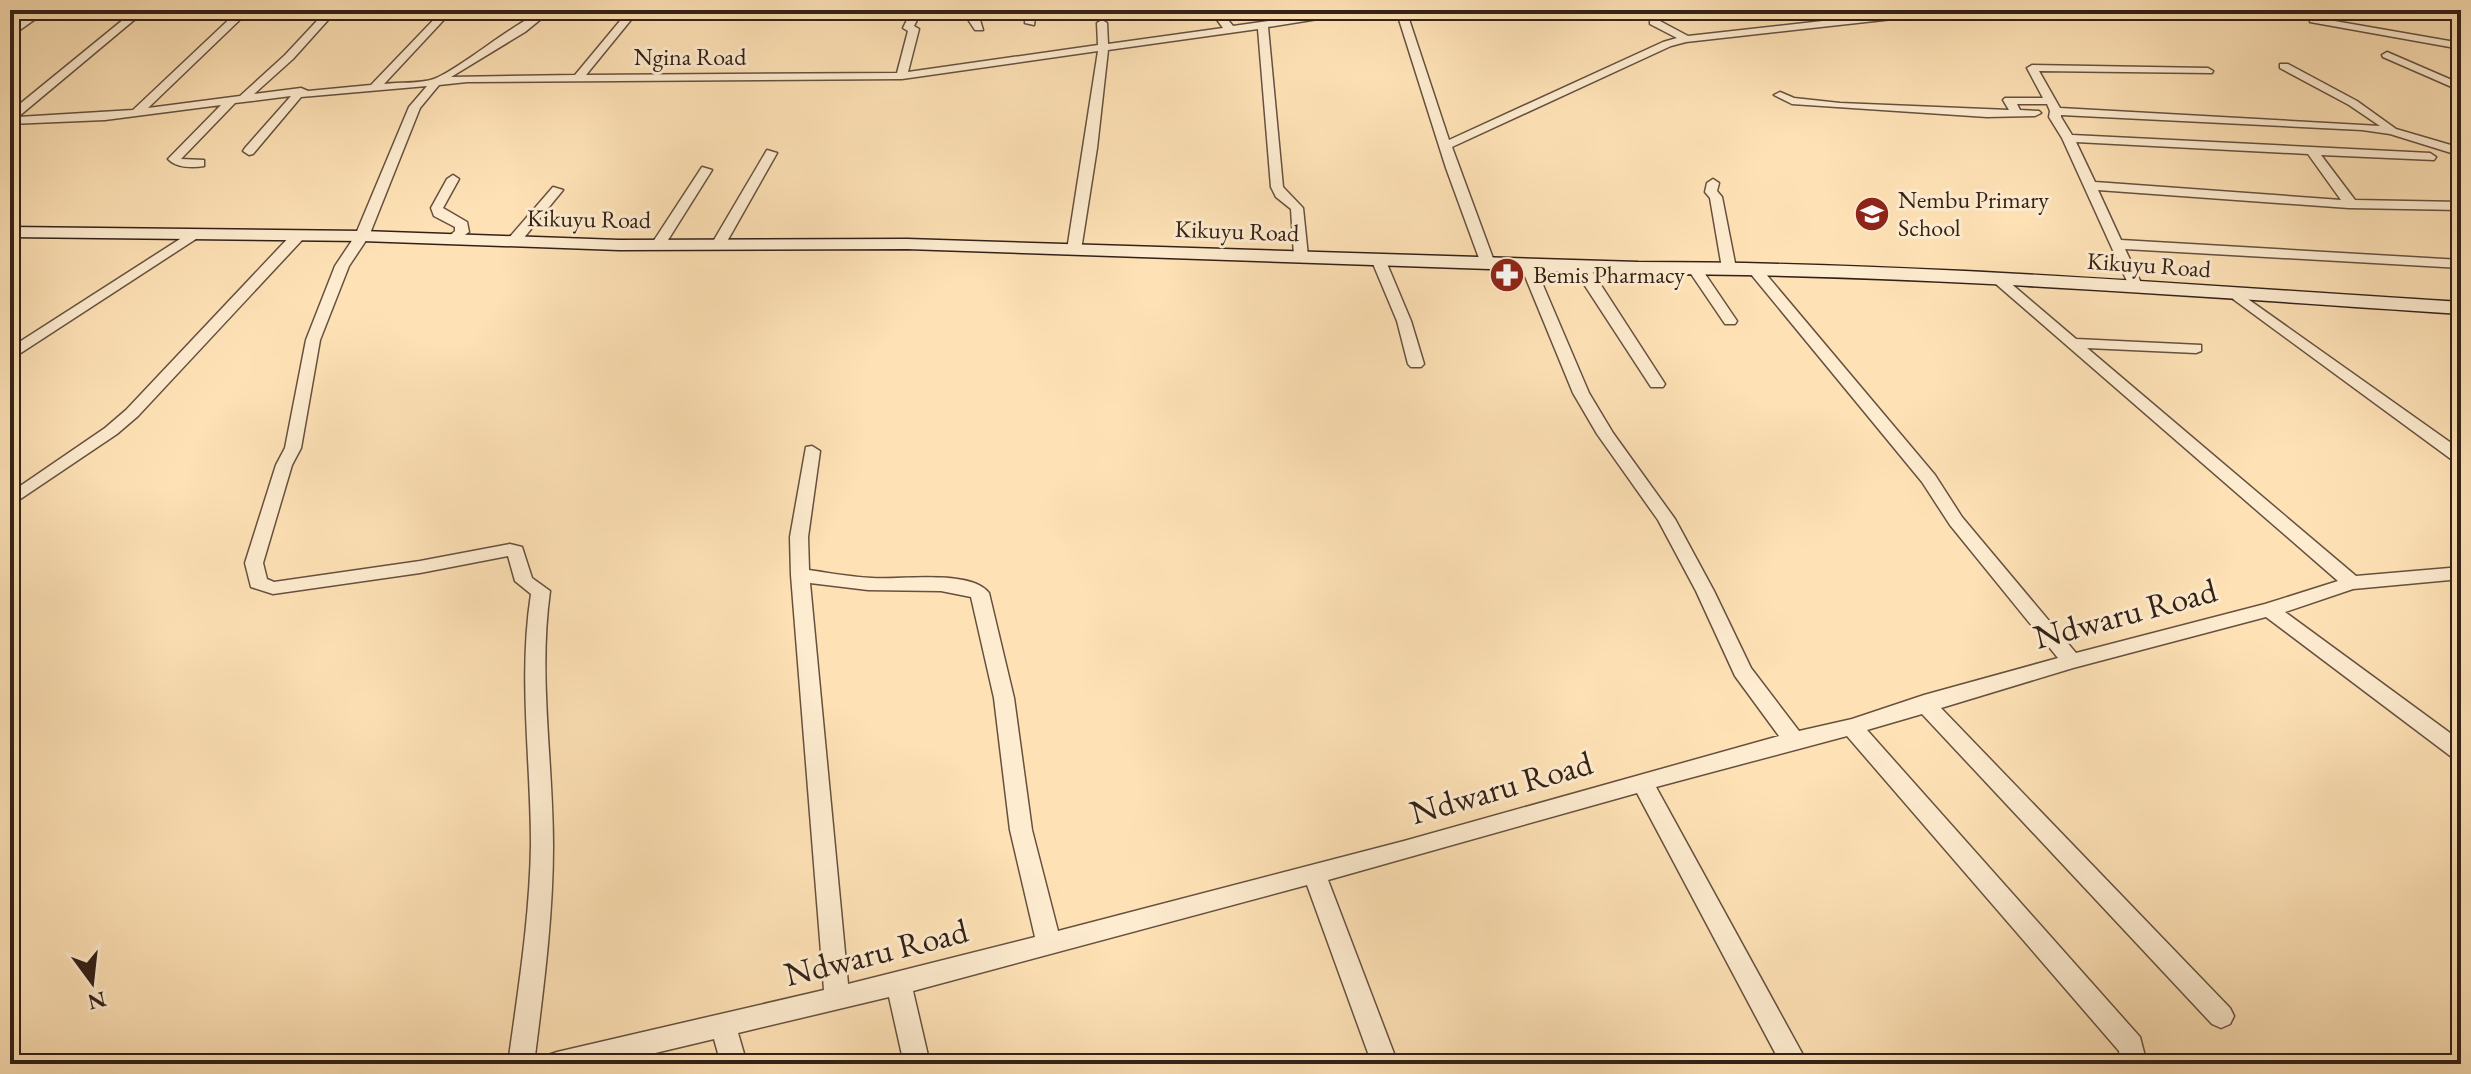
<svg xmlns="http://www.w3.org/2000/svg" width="2471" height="1074" font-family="'EB Garamond',serif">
  <rect width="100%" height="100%" fill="#fee2b6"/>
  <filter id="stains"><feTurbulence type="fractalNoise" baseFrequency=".0025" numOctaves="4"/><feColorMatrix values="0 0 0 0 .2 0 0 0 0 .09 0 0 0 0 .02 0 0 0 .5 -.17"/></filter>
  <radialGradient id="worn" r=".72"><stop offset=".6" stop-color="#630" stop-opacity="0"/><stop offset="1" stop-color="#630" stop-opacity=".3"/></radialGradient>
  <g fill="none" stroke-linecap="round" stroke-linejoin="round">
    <g stroke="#66513f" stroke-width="3">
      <g id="minor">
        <polygon points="37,10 48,10 10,37 10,29"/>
        <path d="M135,10H146L18,117L133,110L239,10H250L148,108L240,96L285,55L327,10H337L293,59L254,94L301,88L308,91L371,85L443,10H453L384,84C399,82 420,84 434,79C463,68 528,10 552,10L525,32L451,77L575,75L629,10H639L586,75L897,73L908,31L903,28L912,10H922L914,26L919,29L908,72L1098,45L1097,23L1102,20L1107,23L1108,44L1223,28L1210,10H1220L1233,26L1348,10H1374L1268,27L1283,187L1303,208L1308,256L1301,260L1294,256L1291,209L1276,197L1271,187L1258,29L1108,50L1097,148L1081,250L1074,254L1067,250L1098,51L902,79L467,82L439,85L420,108L369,236L349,266L320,340L301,448L292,465L263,563L267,579L274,582L420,561L510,544L522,547L532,578L550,591C538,677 553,760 553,846C553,919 543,992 534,1064H508C518,991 530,918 531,844C531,760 518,677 531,594L515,581L508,556L420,573L273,594L251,587L245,563L276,465L285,448L306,340L335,266L355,236L409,107L427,86L301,97L253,154L249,155L243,151L245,148L291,96L235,103L181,159L204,160V166C193,168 176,168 168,159L221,105L105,120L10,124V112Z"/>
        <polygon points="967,10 977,10 983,30 975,30 967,18"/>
        <polygon points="1026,10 1036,10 1034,25 1025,23"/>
        <polygon points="1396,10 1406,10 1449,140 1663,42 1677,38 1650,24 1650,20 1658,20 1688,36 1921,10 1952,10 1947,13 1686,42 1671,46 1452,147 1494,261 1487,265 1480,261 1446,168"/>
        <polygon points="2323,10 2335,10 2323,19 2461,43 2461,49 2310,22 2310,18"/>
        <polygon points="2387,52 2461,84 2461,91 2383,57 2382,55"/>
        <path d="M2280,64H2288L2357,101L2396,129L2461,148V156L2390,134L2362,130L2061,115V117L2072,135L2430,153L2436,157L2434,160L2321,155L2355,200L2461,202V210L2349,208L2098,190L2121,240L2461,260V268L2125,249L2143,287L2141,290H2131L2062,138L2049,117L2050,111L2047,104H2017L2020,110L2039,111L2041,113L2035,116L1987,117L1792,104L1774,95L1780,92L1794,98L1840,103L2009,110L2003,100L2005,98H2043L2027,68L2032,65L2208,68L2213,71L2212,73L2039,71L2060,108L2380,126L2349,105L2280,68ZM2076,142L2308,154L2341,200L2095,182Z"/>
        <polygon points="767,150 777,153 725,245 723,248 713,248 711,245"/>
        <polygon points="702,167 712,170 663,248 653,248 651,245"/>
        <polygon points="453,175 459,179 443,208 467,222 469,232 453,243 446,239 455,231 455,227 434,216 431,208 447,179"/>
        <polygon points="1713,179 1719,183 1717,191 1722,197 1736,268 1729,272 1722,268 1710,198 1705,192 1707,183"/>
        <polygon points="553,187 563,190 518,245 508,245 508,239"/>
        <polygon points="194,230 199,231 199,237 10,360 10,348"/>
        <polygon points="298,232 305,236 303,239 138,416 117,434 10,506 10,493 105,428 126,410 293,233"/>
        <polygon points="1378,255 1385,259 1411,321 1424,364 1421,367 1411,367 1408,364 1397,321 1371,259"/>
        <path d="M1527,260L1534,264L1589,393L1613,433L1675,519L1714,591L1751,668L1799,731L1852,719L1924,695L2058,658L1950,525L1922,482L1750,273L1748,270L1755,266L1760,267L1935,475L1962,517L2076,653L2265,604L2338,581L1989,278L1991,275H2001L2076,339L2201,345V351L2196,353L2087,348L2356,576L2461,567V579L2353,589L2285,612L2461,741V760L2453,758L2266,617L2073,668L1941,708L2230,1008L2234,1016L2230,1024L2221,1028L2212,1024L1922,714L1867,730L2140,1037L2147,1064H2121L2119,1051L1847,736L1656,787L1808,1064H1781L1637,793L1328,880L1398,1064H1372L1307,885L913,991L930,1064H904L889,997L738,1033L747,1064H721L714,1039L609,1064H544L548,1055L557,1052L824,990L791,575L790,537L806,447L812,446L820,451L808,537L809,570C830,573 851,577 872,578C900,580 971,569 989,593L1014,698L1032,830L1058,931L1404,841L1779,736L1735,676L1696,591L1658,520L1597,434L1573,393L1520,264ZM810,583L868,590L941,591L971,597L994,698L1010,830L1035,937L848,984Z"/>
        <polygon points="1581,261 1588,265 1665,384 1663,387 1651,387 1574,269 1576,262"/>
        <polygon points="1694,264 1699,265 1737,321 1735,324 1725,324 1723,321 1687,268"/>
        <polygon points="2238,292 2461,450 2461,463 2455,462 2233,299 2233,293"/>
      </g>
    </g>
    <g stroke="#332117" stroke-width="3">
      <path id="secondary" d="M10,227L362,231L619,240L907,239L1638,262C1913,262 2187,285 2461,302V314C2187,296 1913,274 1638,274L907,249L619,250L362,241L10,237Z"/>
    </g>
    <use href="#minor" fill="#feecd0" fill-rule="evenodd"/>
    <use href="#secondary" fill="#feecd0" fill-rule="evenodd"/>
  </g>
  <defs>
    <g id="school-disc" transform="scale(1.8)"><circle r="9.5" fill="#8f2418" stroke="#feecd0"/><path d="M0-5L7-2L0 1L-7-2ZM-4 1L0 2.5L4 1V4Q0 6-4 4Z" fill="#fff"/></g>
    <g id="pharmacy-disc" transform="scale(1.8)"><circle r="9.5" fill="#8f2418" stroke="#feecd0"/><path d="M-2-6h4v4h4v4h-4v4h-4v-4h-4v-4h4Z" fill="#fff"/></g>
  </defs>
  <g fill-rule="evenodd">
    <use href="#school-disc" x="1872" y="214"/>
    <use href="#pharmacy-disc" x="1507" y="275"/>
  </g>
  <g text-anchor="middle" stroke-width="6" stroke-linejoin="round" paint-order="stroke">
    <g font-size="24" fill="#332117" stroke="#feecd0">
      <text x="690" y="65">Ngina Road</text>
      <text transform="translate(589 219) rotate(1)" y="8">Kikuyu Road</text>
      <text transform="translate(1237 231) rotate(2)" y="8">Kikuyu Road</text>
      <text transform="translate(2149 265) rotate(4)" y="8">Kikuyu Road</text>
    </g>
    <g font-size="24" fill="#332117" stroke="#feecd0" text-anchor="start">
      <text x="1898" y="208">Nembu Primary<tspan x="1898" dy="28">School</tspan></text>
      <text x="1533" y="283">Bemis Pharmacy</text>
    </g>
    <g font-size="34" fill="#332117" stroke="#feecd0">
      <text transform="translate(2125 613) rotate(-15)" y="12">Ndwaru Road</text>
      <text transform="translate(1501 787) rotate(-16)" y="12">Ndwaru Road</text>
      <text transform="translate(876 952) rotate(-14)" y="12">Ndwaru Road</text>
    </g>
  </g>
  <rect width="2471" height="1074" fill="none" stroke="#fee2b6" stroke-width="40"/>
  <rect x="12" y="12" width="2447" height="1050" fill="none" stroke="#332117" stroke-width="4"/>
  <rect x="20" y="20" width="2431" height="1034" fill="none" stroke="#332117" stroke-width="2"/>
  <g transform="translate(92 982) rotate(165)" stroke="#feecd0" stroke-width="6" paint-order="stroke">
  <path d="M0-6L14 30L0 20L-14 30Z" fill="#332117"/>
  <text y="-12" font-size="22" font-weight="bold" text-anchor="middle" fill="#332117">N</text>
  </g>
  <rect width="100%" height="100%" filter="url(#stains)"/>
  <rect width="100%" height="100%" fill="url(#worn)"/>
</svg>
